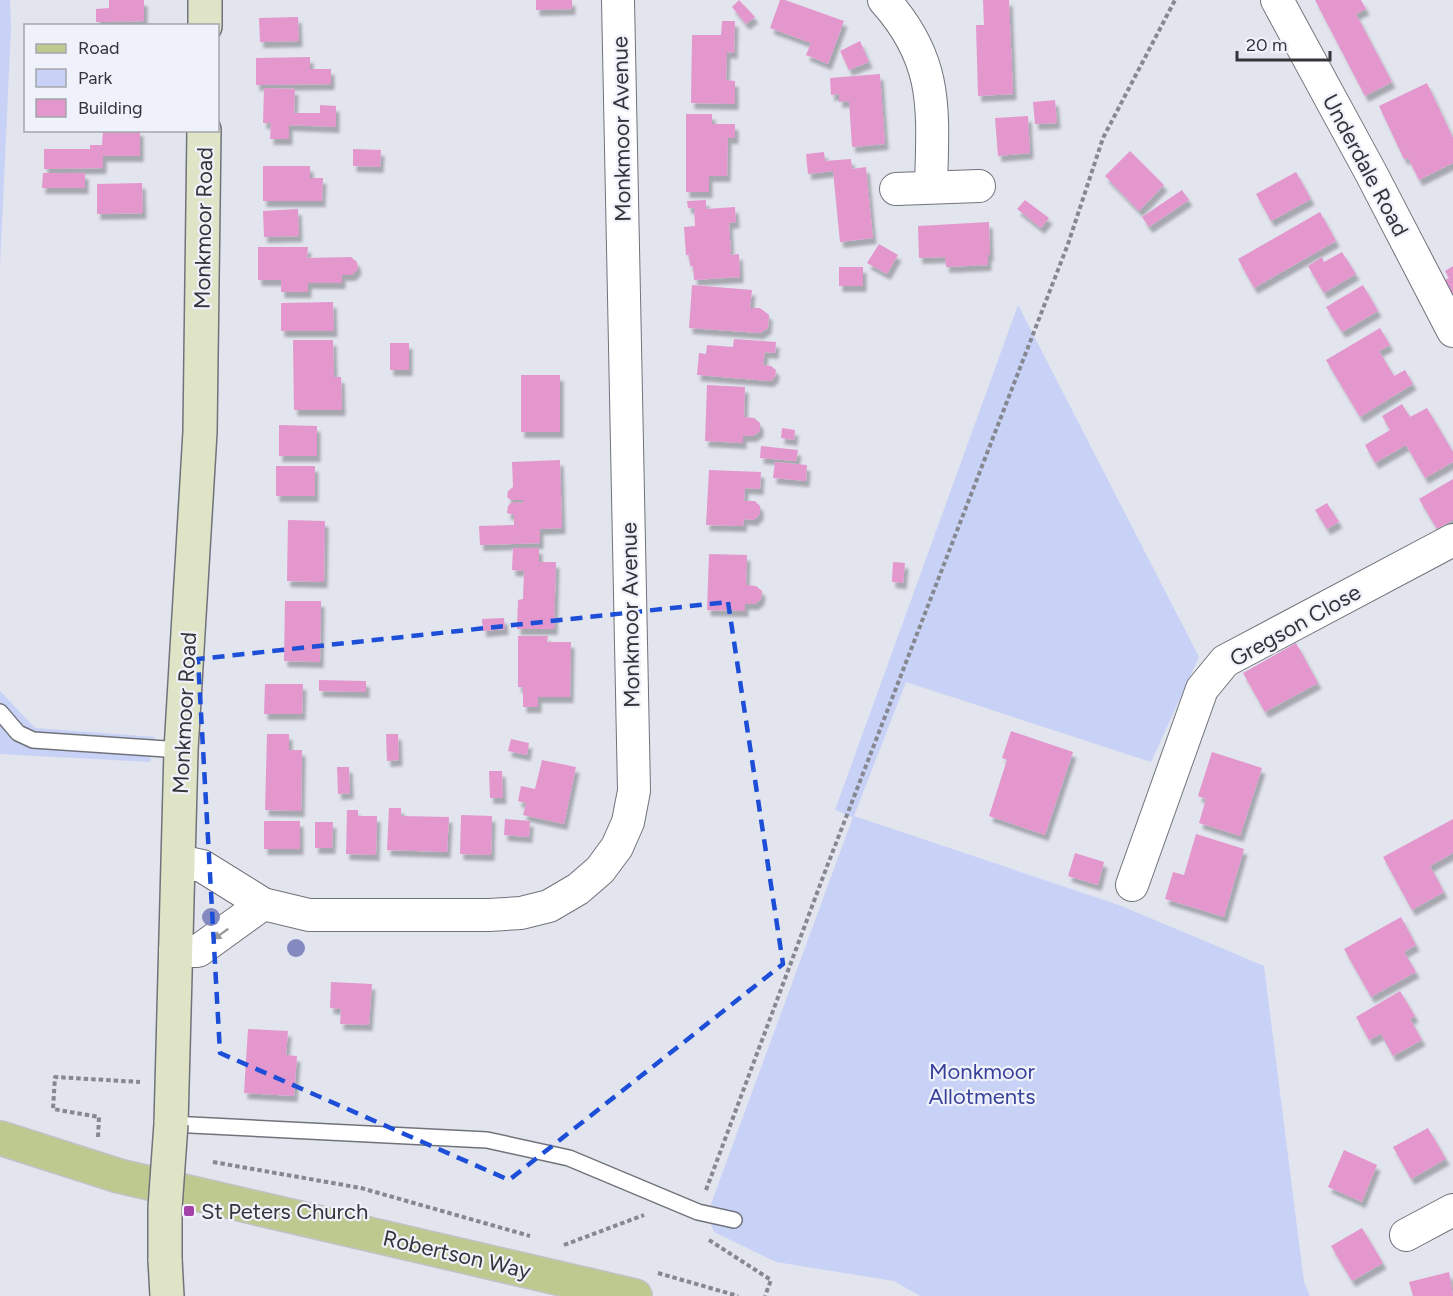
<svg xmlns="http://www.w3.org/2000/svg" width="1453" height="1296" font-family="Figtree,sans-serif">
  <defs>
    <filter id="shadow"><feDropShadow dx="3.5" dy="6" stdDeviation="1.5" flood-color="#0004"/></filter>
  </defs>
  <rect width="100%" height="100%" fill="#e2e4ee"/>
  <g fill="#c8d2f6">
    <polygon points="0,0 10,0 11,28 0,267"/>
    <polygon points="1018,305 1199,657 1151,762 906,682 854,816 1119,905 1264,966 1304,1282 1310,1296 920,1296 894,1281 776,1262 714,1232 707,1215 853,817 835,810"/>
    <polygon points="0,691 35,728 155,737 150,762 0,754"/>
  </g>
  <g fill="#e397cd" filter="url(#shadow)">
    <polygon points="109,0 144,0 144,21 96,22 96,9 109,8"/>
    <polygon points="536,0 572,0 572,9 536,10"/>
    <polygon points="739,0 755,17 746,24 732,7"/>
    <polygon points="780,0 785,0 844,21 828,64 806,55 811,43 770,28"/>
    <polygon points="983,0 1009,0 1013,94 978,96 976,25 984,25"/>
    <polygon points="1315,0 1361,0 1366,9 1356,14 1392,82 1365,96"/>
    <polygon points="298,17 299,41 260,42 259,18"/>
    <polygon points="722,21 735,21 734,53 727,52 726,80 735,81 735,104 691,103 692,35 721,35"/>
    <polygon points="860,41 869,62 849,70 840,51"/>
    <polygon points="310,57 310,69 331,69 331,84 256,85 256,58"/>
    <polygon points="880,74 885,144 852,147 849,101 839,102 839,94 831,95 830,78"/>
    <polygon points="1427,83 1453,138 1453,163 1419,180 1408,158 1404,159 1379,106"/>
    <polygon points="264,88 295,89 294,113 320,113 320,105 336,106 336,127 289,125 289,139 270,139 271,123 263,123"/>
    <polygon points="1055,100 1057,123 1035,124 1033,102"/>
    <polygon points="686,114 712,114 712,124 735,124 735,138 728,138 727,176 709,176 709,192 686,192"/>
    <polygon points="1028,116 1030,153 998,156 995,118"/>
    <polygon points="103,130 140,130 140,156 103,156 103,168 44,169 44,149 90,149 90,145 102,145"/>
    <polygon points="353,149 381,150 380,167 353,166"/>
    <polygon points="1130,151 1164,185 1139,211 1105,176"/>
    <polygon points="824,152 825,161 851,159 852,169 866,167 873,238 840,242 833,171 808,174 806,154"/>
    <polygon points="263,166 310,166 310,178 323,178 322,201 263,201"/>
    <polygon points="1296,172 1311,199 1271,221 1256,194"/>
    <polygon points="43,173 85,173 85,188 42,188"/>
    <polygon points="142,183 143,213 97,214 97,184"/>
    <polygon points="1182,190 1189,200 1149,227 1142,217"/>
    <polygon points="706,200 706,209 735,207 736,222 729,223 731,255 739,254 740,277 694,280 693,266 690,266 689,255 686,255 684,227 695,226 694,208 688,208 687,201"/>
    <polygon points="1025,200 1049,218 1041,228 1017,209"/>
    <polygon points="298,209 299,236 264,237 263,211"/>
    <polygon points="1320,212 1336,241 1254,288 1238,259"/>
    <polygon points="989,222 990,255 988,255 988,265 946,267 945,257 919,258 918,226"/>
    <polygon points="879,244 898,255 887,274 867,263"/>
    <polygon points="258,247 308,247 307,258 351,257 357,262 358,269 352,275 342,275 342,283 308,283 308,292 281,292 281,280 258,280"/>
    <polygon points="1342,252 1356,274 1324,293 1308,266 1322,257 1324,262"/>
    <polygon points="1453,266 1453,314 1436,285 1449,278 1445,271"/>
    <rect x="839" y="267" width="24" height="19"/>
    <polygon points="692,285 752,290 750,308 760,308 769,315 768,328 760,333 689,328"/>
    <polygon points="1363,285 1378,311 1342,332 1326,307"/>
    <polygon points="333,302 334,331 281,331 281,303"/>
    <polygon points="1380,328 1390,345 1379,351 1394,376 1405,370 1413,384 1360,417 1326,360"/>
    <polygon points="734,339 776,342 775,353 765,352 763,365 771,366 776,370 775,377 770,381 697,375 699,353 706,354 707,345 733,347"/>
    <polygon points="293,340 333,340 334,377 341,377 342,410 294,410"/>
    <rect x="390" y="343" width="19" height="27"/>
    <rect x="521" y="375" width="39" height="57"/>
    <polygon points="707,385 745,387 744,417 754,418 760,423 760,431 753,436 743,436 743,443 705,441"/>
    <polygon points="1402,404 1410,417 1427,408 1453,452 1453,462 1425,478 1406,445 1375,463 1365,445 1390,430 1382,416"/>
    <polygon points="279,425 317,426 317,456 279,456"/>
    <polygon points="782,428 795,430 794,440 781,438"/>
    <polygon points="761,446 798,450 796,461 760,458"/>
    <polygon points="560,460 562,528 540,529 540,543 480,545 479,526 514,525 514,515 507,513 508,506 512,502 523,503 523,500 511,500 507,497 508,491 513,487 512,462"/>
    <polygon points="775,462 807,465 806,481 773,478"/>
    <rect x="276" y="466" width="39" height="30"/>
    <polygon points="709,470 761,472 760,489 745,488 744,501 755,501 760,506 760,514 754,520 744,519 743,526 706,525"/>
    <polygon points="1453,479 1453,520 1437,529 1419,499"/>
    <polygon points="1327,503 1339,522 1327,529 1315,510"/>
    <polygon points="288,520 325,521 324,582 287,581"/>
    <polygon points="513,548 539,548 539,562 556,562 554,629 517,629 518,600 523,599 524,571 512,570"/>
    <polygon points="709,554 747,555 746,585 756,586 762,591 761,599 755,604 745,604 745,611 707,610"/>
    <polygon points="893,562 905,563 903,583 892,582"/>
    <polygon points="285,601 321,601 320,662 284,661"/>
    <polygon points="504,618 505,629 483,631 482,619"/>
    <polygon points="518,636 548,636 547,642 571,642 570,697 538,697 538,707 523,707 523,687 518,687"/>
    <polygon points="1296,643 1318,683 1265,712 1243,673"/>
    <polygon points="319,680 366,681 366,692 319,691"/>
    <polygon points="265,684 303,684 302,714 264,714"/>
    <polygon points="1011,731 1073,752 1045,835 989,816 1007,760 1002,758"/>
    <polygon points="267,734 289,734 289,750 302,750 301,811 265,810"/>
    <polygon points="386,734 398,734 399,760 387,761"/>
    <polygon points="511,739 529,743 527,755 508,751"/>
    <polygon points="1212,752 1262,768 1240,836 1199,823 1206,799 1198,796"/>
    <polygon points="542,760 576,767 564,824 523,815 526,803 518,801 521,786 535,789"/>
    <polygon points="337,767 349,767 350,793 338,794"/>
    <polygon points="489,771 502,771 503,798 490,798"/>
    <polygon points="389,808 401,808 401,816 449,817 447,852 387,850"/>
    <polygon points="347,810 358,810 358,816 377,816 376,855 346,854"/>
    <polygon points="461,815 492,816 491,855 460,854"/>
    <polygon points="505,819 530,821 529,837 504,835"/>
    <polygon points="1453,819 1453,853 1430,866 1444,892 1412,910 1383,857"/>
    <rect x="264" y="821" width="36" height="28"/>
    <polygon points="315,822 333,822 332,848 315,848"/>
    <polygon points="1196,834 1244,849 1224,917 1165,899 1173,872 1184,875"/>
    <polygon points="1075,853 1104,862 1098,885 1068,876"/>
    <polygon points="1401,917 1416,945 1404,952 1416,972 1371,997 1344,949"/>
    <polygon points="331,982 372,984 369,1025 340,1024 341,1009 330,1008"/>
    <polygon points="1400,991 1415,1016 1410,1019 1422,1040 1393,1056 1381,1034 1369,1040 1356,1017"/>
    <polygon points="248,1029 288,1031 286,1055 297,1056 294,1096 244,1093"/>
    <polygon points="1428,1128 1446,1159 1411,1179 1393,1147"/>
    <polygon points="1344,1150 1377,1165 1362,1202 1328,1187"/>
    <polygon points="1362,1228 1383,1263 1352,1281 1331,1246"/>
    <polygon points="1449,1272 1453,1296 1413,1296 1409,1282"/>
  </g>
  <g fill="none" stroke-linecap="round" stroke-linejoin="round">
    <g stroke="#71737b" stroke-width="18">
      <g id="lane">
        <polyline points="0,712 18,733 33,740 181,750"/>
        <polyline points="171,1124 487,1140 569,1158 698,1212 734,1220"/>
      </g>
    </g>
    <g stroke="#71737b" stroke-width="34">
      <g id="street">
        <path d="M884,0C939,61 933,110 931,187"/>
        <polyline points="1277,0 1371,173 1453,331"/>
        <polyline points="896,189 979,186"/>
        <polyline points="178,861 202,866 263,904 309,915 489,915 521,913 549,906 578,889 600,870 617,847 628,822 634,791 618,0"/>
        <polyline points="1132,885 1202,689 1225,661 1453,540"/>
        <polyline points="175,951 198,951 263,904"/>
        <polyline points="1406,1235 1453,1210"/>
      </g>
    </g>
    <g stroke="#71737b" stroke-width="36">
      <g id="secondary">
        <polyline points="205,26 205,0"/>
        <polyline points="171,1124 181,750 200,432 204,130"/>
        <polyline points="165,1259 167,1296"/>
      </g>
    </g>
    <g stroke="#c2c2c4" stroke-width="36">
      <polyline id="primary" points="0,1138 119,1176 635,1296"/>
    </g>
    <g stroke="#86888f" stroke-width="4" stroke-dasharray="4.5 3" stroke-linecap="butt">
      <polyline points="98,1137 99,1117 53,1109 55,1077 140,1082"/>
      <polyline points="213,1162 361,1188 530,1236"/>
      <polyline points="706,1190 826,869 1068,244 1103,138 1175,0"/>
      <polyline points="709,1240 771,1280 765,1296"/>
      <polyline points="564,1245 644,1215"/>
      <polyline points="658,1273 738,1296"/>
    </g>
    <use href="#lane" stroke="#fff" stroke-width="15"/>
    <use href="#street" stroke="#fff" stroke-width="32"/>
    <use href="#secondary" stroke="#dfe4c7" stroke-width="33"/>
    <use href="#primary" stroke="#bec98f" stroke-width="33"/>
    <g stroke="#71737b" stroke-width="36" stroke-linecap="butt">
      <polyline id="secondary-bridge" points="165,1259 165,1208 171,1124"/>
    </g>
    <use href="#secondary-bridge" stroke="#dfe4c7" stroke-width="33"/>
  </g>
  <g fill="#848ac0">
    <circle cx="211" cy="917" r="9"/>
    <circle cx="296" cy="948" r="9"/>
  </g>
  <defs><path id="oneway-solid" d="M-6-.8H1V-3.2L6.5 0L1 3.2V.8H-6Z" transform="scale(1.5)"/></defs>
  <use fill="#9a9a9c" href="#oneway-solid" transform="translate(221 934) rotate(144)"/>
  <path fill="none" stroke="#1d4ed8" stroke-width="4.5" stroke-dasharray="12 8" stroke-linejoin="round" d="M728,602L783,964L509,1180L220,1053L198,659Z"/>
  <rect fill="#a441a8" stroke="#eff1fb" stroke-width="2" x="183" y="1205" width="12" height="12" rx="3"/>
  <g text-anchor="middle" stroke-width="4.5" stroke-linejoin="round" paint-order="stroke">
    <g font-size="22" fill="#343539" stroke="#eff1fb">
      <text transform="translate(621 129) rotate(-91)" y="8">Monkmoor Avenue</text>
      <text transform="translate(1366 165) rotate(62)" y="8">Underdale Road</text>
      <text transform="translate(203 228) rotate(-89)" y="8">Monkmoor Road</text>
      <text transform="translate(630 615) rotate(-91)" y="8">Monkmoor Avenue</text>
      <text transform="translate(1295 625) rotate(-29)" y="8">Gregson Close</text>
      <text transform="translate(184 713) rotate(-87)" y="8">Monkmoor Road</text>
      <text transform="translate(457 1254) rotate(13)" y="8">Robertson Way</text>
    </g>
    <g font-size="22" fill="#38419a" stroke="#eff1fb">
      <text x="982" y="1079">Monkmoor<tspan x="982" dy="25">Allotments</tspan></text>
    </g>
    <g font-size="22" fill="#343539" stroke="#eff1fb" text-anchor="start">
      <text x="201" y="1219">St Peters Church</text>
    </g>
  </g>
  <rect x="24" y="24" width="195" height="108" fill="#eff1fb" stroke="#a4a6ad" stroke-width="1.5"/>
  <rect x="36" y="44" width="30" height="9" fill="#bec98f" stroke="#a4a6ad" stroke-width="1.5"/>
  <text x="78" y="54" font-size="18" fill="#343539">Road</text>
  <rect x="36" y="69" width="30" height="18" fill="#c8d2f6" stroke="#a4a6ad" stroke-width="1.5"/>
  <text x="78" y="84" font-size="18" fill="#343539">Park</text>
  <rect x="36" y="99" width="30" height="18" fill="#e397cd" stroke="#a4a6ad" stroke-width="1.5"/>
  <text x="78" y="114" font-size="18" fill="#343539">Building</text>
  <path d="M1237 51v9h93v-9" fill="none" stroke="#343539" stroke-width="3"/>
  <text x="1246" y="51" font-size="18" fill="#343539" stroke="#eff1fb" stroke-width="4.5" paint-order="stroke">20 m</text>
</svg>
